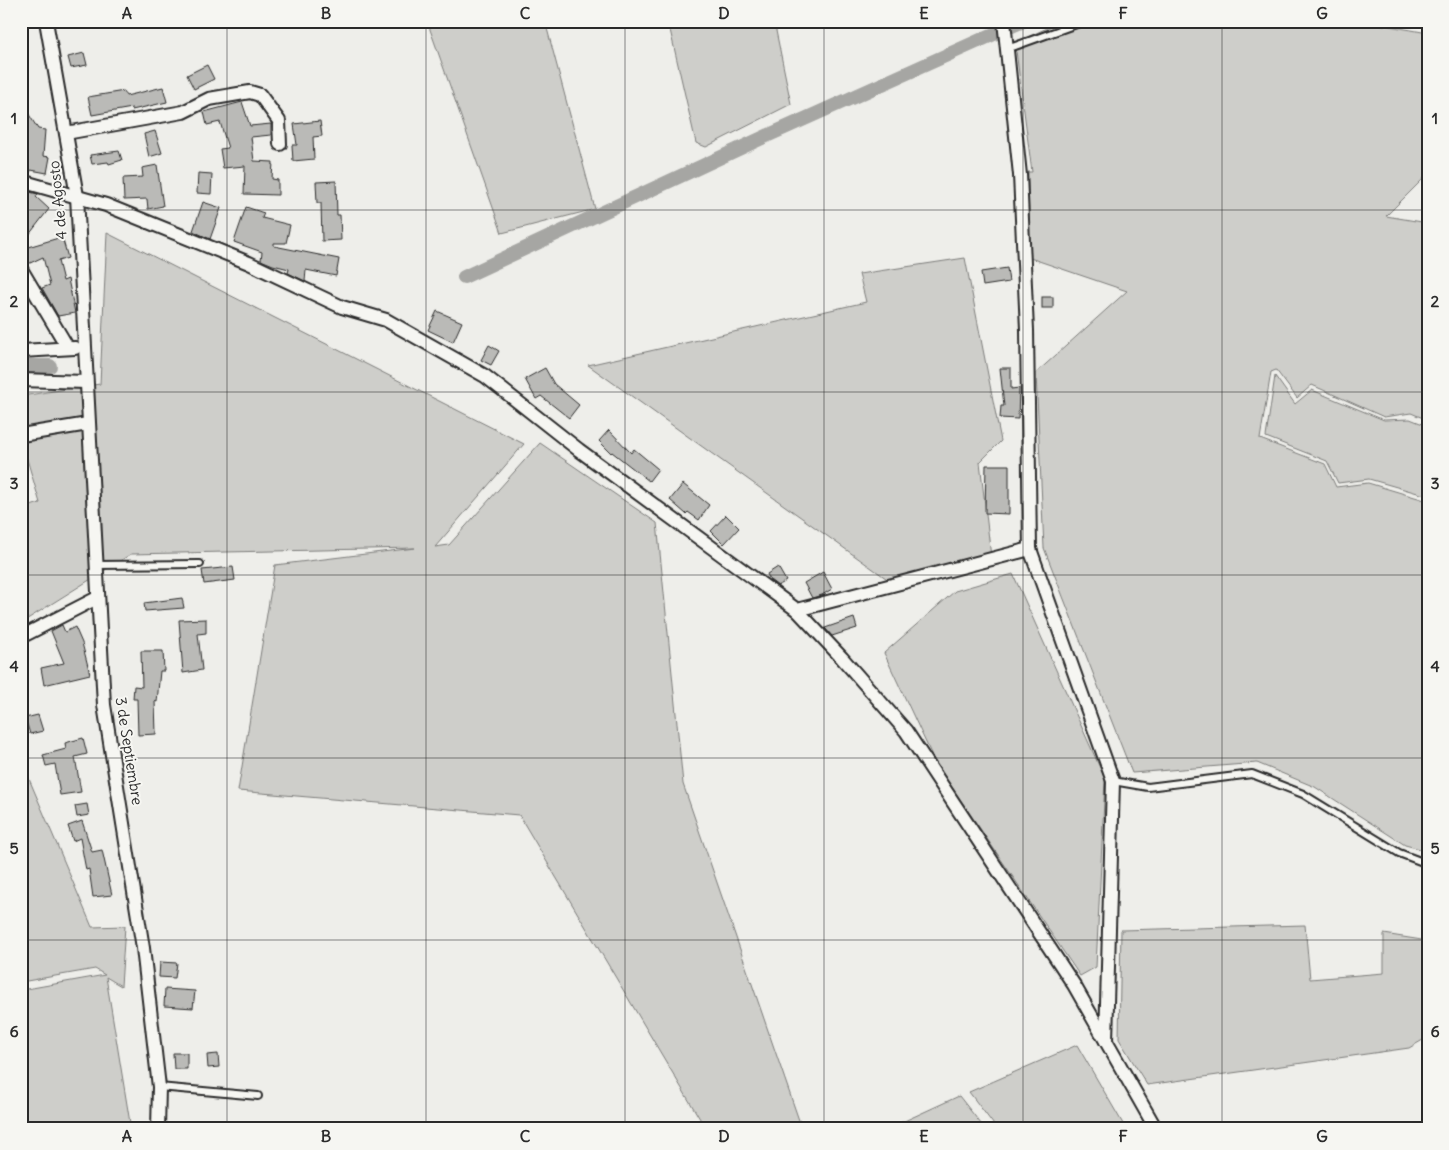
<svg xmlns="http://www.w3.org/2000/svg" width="1449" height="1150" font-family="Delius,sans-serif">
  <rect width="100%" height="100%" fill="#eeeeea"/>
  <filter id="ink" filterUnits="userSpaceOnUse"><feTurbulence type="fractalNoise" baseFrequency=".02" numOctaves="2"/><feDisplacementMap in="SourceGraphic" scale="10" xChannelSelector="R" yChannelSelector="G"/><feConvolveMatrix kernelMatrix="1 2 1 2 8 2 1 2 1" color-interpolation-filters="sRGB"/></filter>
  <g filter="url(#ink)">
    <g fill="#cececa" stroke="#7c7c7a">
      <polygon points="427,21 545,21 595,209 502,233"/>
      <polygon points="668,21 774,21 791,104 706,147 696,143"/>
      <polygon points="1062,21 1361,21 1428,33 1428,174 1386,216 1428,223 1428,420 1411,413 1384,417 1312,385 1297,398 1276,370 1271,372 1260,439 1325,464 1336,487 1368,483 1428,501 1428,851 1405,845 1315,787 1257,763 1132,773 1044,548 1036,373 1127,291 1030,258 1028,172 1032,172 1015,43"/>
      <polygon points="107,233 524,444 435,547 449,545 540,443 657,523 683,784 802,1129 706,1129 519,815 238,791 275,565 415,548 131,554 21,623 21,509 40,503 21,439 21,396 100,384"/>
      <polygon points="965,258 1001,441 980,462 991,557 890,581 588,365 866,302 859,274"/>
      <polygon points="1275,376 1295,404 1312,390 1384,420 1410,419 1428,426 1428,496 1369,479 1338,483 1327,461 1266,437"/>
      <polygon points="1013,574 1105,779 1096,967 1080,976 935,762 884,653 955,591"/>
      <polygon points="21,760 92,927 125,926 121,986 106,977 131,1129 21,1129 21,990 105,975 95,969 21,982"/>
      <polygon points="1305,925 1310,979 1384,973 1384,934 1428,941 1428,1037 1409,1048 1147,1085 1119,1039 1121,930"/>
      <polygon points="1077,1045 1126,1129 997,1129 969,1092"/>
      <polygon points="959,1096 985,1129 887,1129"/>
    </g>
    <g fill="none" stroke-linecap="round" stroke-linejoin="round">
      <g stroke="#a6a6a3" stroke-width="14">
        <polyline points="464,277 760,139 1023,21"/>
        <polyline points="21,366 50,366"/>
      </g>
    </g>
    <g fill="#babab7" stroke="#2b2b2b">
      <polygon points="84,53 87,65 71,68 68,57"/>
      <polygon points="207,65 214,79 194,89 187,75"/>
      <polygon points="163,87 167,102 132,110 132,108 92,115 88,97 124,91 126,96"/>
      <polygon points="242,102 250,126 271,124 271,135 251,137 254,161 273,162 272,179 278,180 278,195 244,194 245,166 223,168 220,149 228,148 220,122 207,125 204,112"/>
      <polygon points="28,113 38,129 45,130 43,156 50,157 47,173 31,170 29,175 21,173 21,158"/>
      <polygon points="320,121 322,136 313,137 314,159 293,161 292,145 297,145 294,124"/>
      <polygon points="155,131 162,153 149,157 144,134"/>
      <polygon points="119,151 122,160 109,164 108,162 92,164 90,155"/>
      <polygon points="157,165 163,206 148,209 147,199 124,200 123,178 143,177 142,168"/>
      <polygon points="198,173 212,174 211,194 197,193"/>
      <polygon points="336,181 337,215 340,215 341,240 322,241 321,203 317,203 316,182"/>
      <polygon points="21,190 38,194 36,197 49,209 21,245"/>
      <polygon points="203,202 221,208 210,239 193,231"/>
      <polygon points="246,207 264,213 262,218 290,225 286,243 274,243 274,246 339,259 336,276 306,270 305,281 288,273 289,269 273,265 261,260 262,252 234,242"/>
      <polygon points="62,237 68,258 58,261 63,281 68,279 75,313 58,316 42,288 50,285 43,257 28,264 21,261 21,249"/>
      <polygon points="1007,268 1009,282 983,286 981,272"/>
      <rect x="1042" y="297" width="11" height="11"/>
      <polygon points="437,311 462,322 453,342 428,330"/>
      <polygon points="489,345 499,351 491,365 481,360"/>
      <polygon points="545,368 554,384 579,405 569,418 541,396 536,399 525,379"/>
      <polygon points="1000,368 1011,368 1011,389 1019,388 1018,419 1000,418 1001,406 1004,406"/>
      <polygon points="609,430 631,453 634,449 658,469 649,481 612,452 611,453 599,441"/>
      <polygon points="986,465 1009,465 1009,514 985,513"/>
      <polygon points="683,484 709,505 699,520 688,512 686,514 670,500"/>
      <polygon points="726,515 739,528 724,544 711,531"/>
      <polygon points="233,567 235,580 204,584 202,570"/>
      <polygon points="778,567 786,581 778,586 770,580 767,574"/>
      <polygon points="823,572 832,589 822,595 812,598 804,583"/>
      <polygon points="182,598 184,608 145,611 144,603"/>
      <polygon points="854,618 857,628 832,636 825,628"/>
      <polygon points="206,619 206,633 198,634 202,670 183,673 179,620"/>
      <polygon points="62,625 65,632 75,627 82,643 90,674 44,685 41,668 64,663 51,631"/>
      <polygon points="141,651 163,651 164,671 160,671 157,702 155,701 156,734 138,735 137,699 133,699 134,686 142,687"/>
      <polygon points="38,715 43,731 30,734 25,718"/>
      <polygon points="83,738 87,754 75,757 81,792 60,795 55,764 46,766 43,755 66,749 65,743"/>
      <polygon points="87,804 89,815 77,817 75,806"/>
      <polygon points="82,821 92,852 102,850 112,895 93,897 89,869 86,870 80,838 73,841 68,826"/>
      <polygon points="160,962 177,963 175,978 159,977"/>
      <polygon points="165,989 195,991 193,1008 164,1006"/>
      <polygon points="173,1053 187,1053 187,1069 174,1069"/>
      <polygon points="218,1054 219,1067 208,1068 207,1055"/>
    </g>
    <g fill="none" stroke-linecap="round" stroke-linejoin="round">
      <g stroke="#2b2b2b" stroke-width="10">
        <g id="service">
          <polyline points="1007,49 1085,21"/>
          <polyline points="96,565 200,564"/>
          <polyline points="1113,781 1148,787 1252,774 1303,794 1399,853 1428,864"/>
          <polyline points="159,1087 258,1096"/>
        </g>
      </g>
      <g stroke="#2b2b2b" stroke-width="16">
        <g id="minor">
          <polyline points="46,21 77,196 104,705 143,948 159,1087 158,1129"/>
          <polyline points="1004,21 1020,175 1027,330 1030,549 1113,781 1106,1041"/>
          <polyline points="66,133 183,112 209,99 250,92 260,95 279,121 280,144"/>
          <polyline points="21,181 106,205 249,263 342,307 386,320 485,376 579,450 797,610 842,658 906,731 1074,985 1156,1129"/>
          <polyline points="21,269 68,348"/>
          <polyline points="21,351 75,348"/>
          <polyline points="21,380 86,382"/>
          <polyline points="21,435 88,424"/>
          <polyline points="797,610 1030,549"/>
          <polyline points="21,637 97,598"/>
        </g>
      </g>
      <use href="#service" stroke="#f6f6f2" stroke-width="6"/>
      <use href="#minor" stroke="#f6f6f2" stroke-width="12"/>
    </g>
  </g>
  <path fill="none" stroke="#2b2b2b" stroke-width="1" stroke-opacity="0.55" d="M227,21V1129M426,21V1129M625,21V1129M824,21V1129M1023,21V1129M1222,21V1129M21,210H1428M21,392H1428M21,575H1428M21,758H1428M21,940H1428"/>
  <g text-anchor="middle" stroke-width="4" stroke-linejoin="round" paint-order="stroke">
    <g font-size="15" fill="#2b2b2b" stroke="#f6f6f2">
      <text transform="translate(58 200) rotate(-96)" y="5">4 de Agosto</text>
      <text transform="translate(129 751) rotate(81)" y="5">3 de Septiembre</text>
    </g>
  </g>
  <rect width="1449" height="1150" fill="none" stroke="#f6f6f2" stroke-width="55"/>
  <rect x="28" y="28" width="1394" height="1094" fill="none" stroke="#2b2b2b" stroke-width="2"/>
  <g font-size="16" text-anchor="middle" font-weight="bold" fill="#2b2b2b">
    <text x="127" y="19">A</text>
    <text x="326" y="19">B</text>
    <text x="525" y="19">C</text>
    <text x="724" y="19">D</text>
    <text x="924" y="19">E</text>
    <text x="1123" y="19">F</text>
    <text x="1322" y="19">G</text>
    <text x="14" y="124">1</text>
    <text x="1435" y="124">1</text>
    <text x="14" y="307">2</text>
    <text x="1435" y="307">2</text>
    <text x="14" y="489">3</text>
    <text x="1435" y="489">3</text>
    <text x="14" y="672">4</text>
    <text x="1435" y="672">4</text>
    <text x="14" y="854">5</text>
    <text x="1435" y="854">5</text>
    <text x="14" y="1037">6</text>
    <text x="1435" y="1037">6</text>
    <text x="127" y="1142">A</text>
    <text x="326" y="1142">B</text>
    <text x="525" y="1142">C</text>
    <text x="724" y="1142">D</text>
    <text x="924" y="1142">E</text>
    <text x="1123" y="1142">F</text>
    <text x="1322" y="1142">G</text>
  </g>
</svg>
